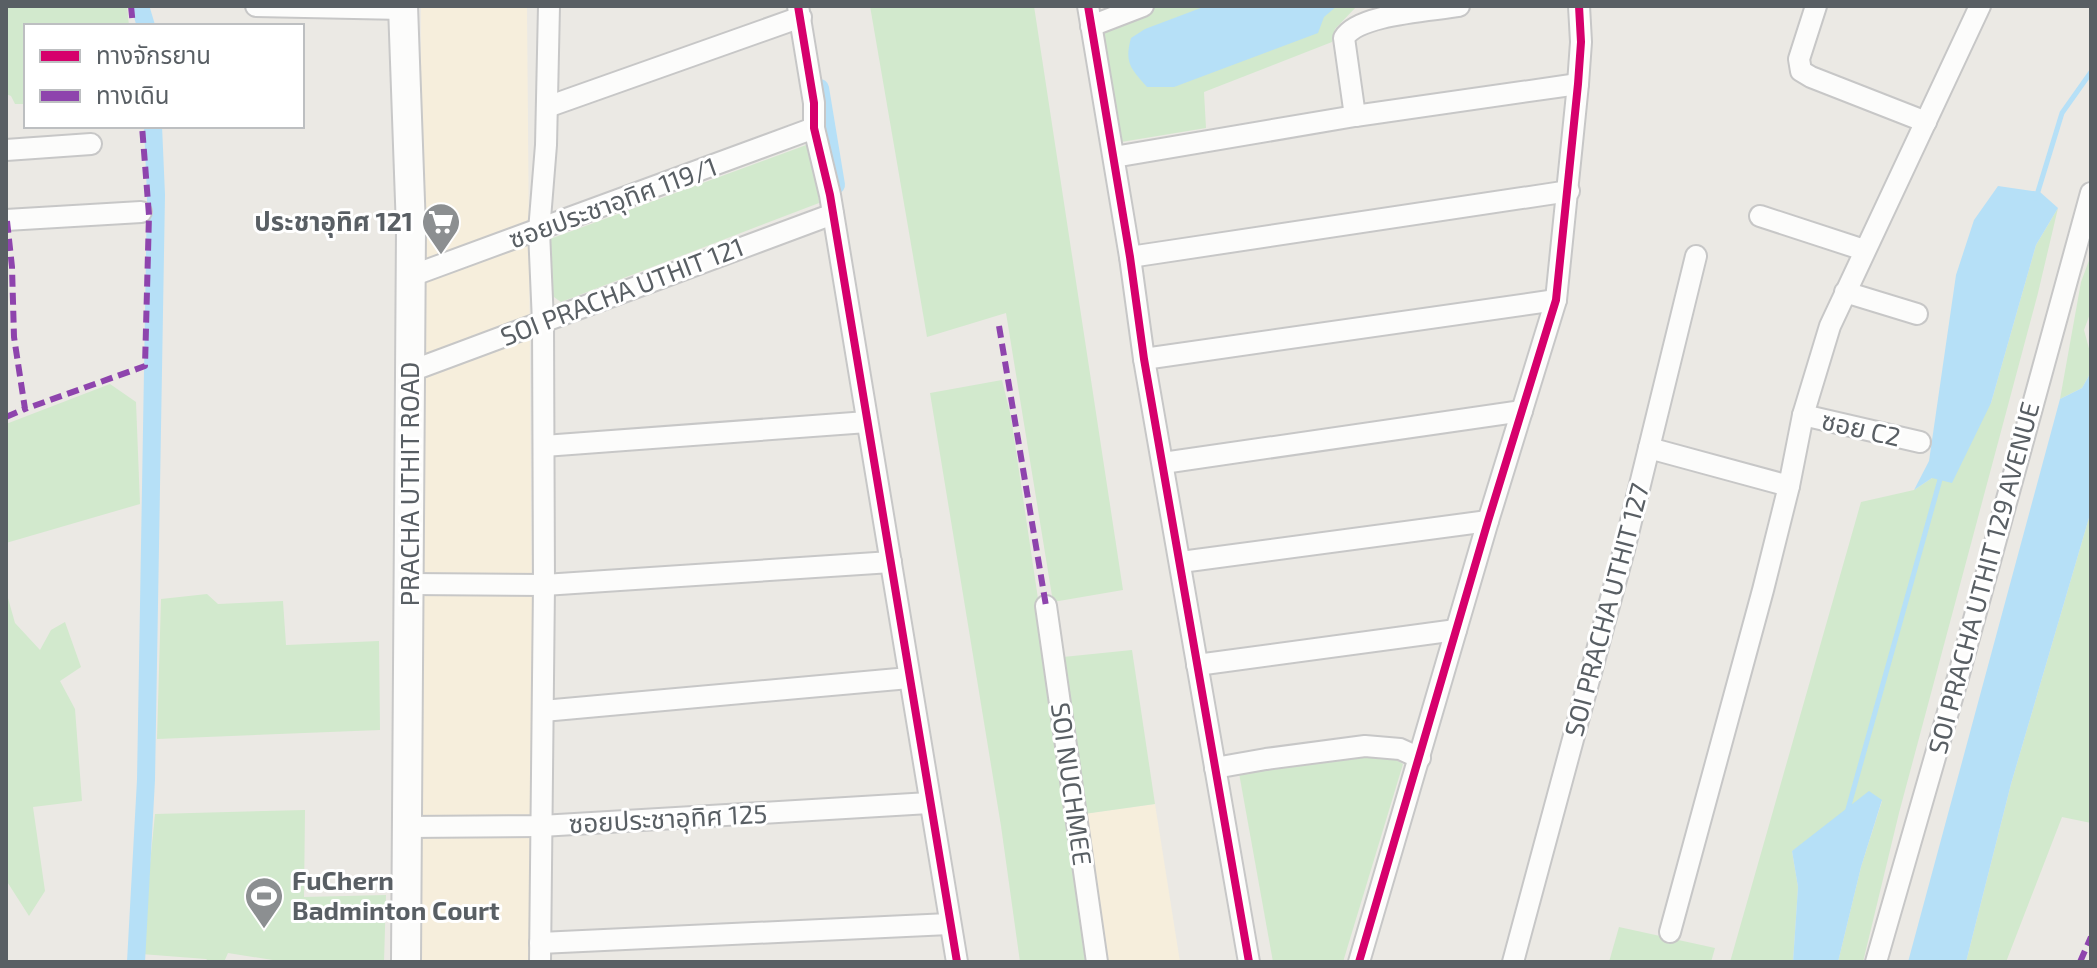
<svg xmlns="http://www.w3.org/2000/svg" width="2097" height="968" font-family="'Exo 2','Noto Sans Thai',sans-serif">
  <rect width="100%" height="100%" fill="#ebe9e4"/>
  <g fill="#f6eedc">
    <polygon points="421,6 527,6 535,962 416,962"/>
    <polygon points="1155,804 1180,962 1092,962 1068,816"/>
  </g>
  <g fill="#d2e9cd">
    <polygon points="6,6 127,6 129,26 26,26 26,104 15,104 11,96 6,94"/>
    <polygon points="870,6 1034,6 1123,590 1053,602 1006,313 927,337"/>
    <polygon points="1153,6 1357,6 1335,29 1332,42 1204,92 1206,128 1115,143 1103,47 1104,30 1115,21"/>
    <polygon points="809,144 816,163 819,203 561,302 551,295 550,239"/>
    <polygon points="2058,208 2038,293 1899,813 1863,962 1838,962 1861,867 1882,801 1792,851 1798,887 1793,962 1730,962 1861,502 1914,490 1932,478 1991,403 2036,245"/>
    <polygon points="2091,255 2091,311 2084,330 2091,356 2091,372 2082,388 2060,399 2081,282"/>
    <polygon points="1002,380 1011,417 1092,962 1020,962 1001,826 930,393"/>
    <polygon points="110,384 136,402 140,504 6,543 6,424"/>
    <polygon points="2091,511 2091,823 2062,817 2006,962 1966,962 2011,784"/>
    <polygon points="6,591 15,623 40,650 51,630 65,622 81,667 60,681 75,709 82,801 33,807 45,891 29,916 6,880"/>
    <polygon points="207,594 218,604 283,601 286,645 379,641 380,730 157,739 161,599"/>
    <polygon points="1132,650 1155,804 1084,814 1063,657"/>
    <polygon points="1385,753 1403,764 1343,962 1273,962 1239,773"/>
    <polygon points="305,810 304,897 386,895 384,962 285,962 228,953 224,962 210,962 206,959 141,954 155,814"/>
    <polygon points="1619,927 1715,948 1711,962 1609,962"/>
  </g>
  <g fill="#b6e0f7">
    <path d="M1206,6H1337L1324,17L1318,33L1174,87H1147C1131,69 1124,63 1131,38L1145,29Z"/>
    <polygon points="1998,186 2040,192 2058,208 2036,245 1991,403 1952,483 1932,478 1914,490 1929,461 1956,275 1974,220"/>
    <polygon points="2091,372 2091,511 2011,784 1966,962 1908,962 2060,399 2082,388"/>
    <polygon points="1869,791 1882,800 1861,867 1838,962 1793,962 1798,887 1792,851"/>
  </g>
  <g fill="none" stroke-linecap="round" stroke-linejoin="round">
    <g stroke="#b6e0f7" stroke-width="5">
      <polyline points="2036,198 2062,113 2091,72"/>
      <polyline points="1848,809 1941,476"/>
    </g>
    <g stroke="#b6e0f7" stroke-width="18">
      <polyline points="140,6 146,26"/>
      <polyline points="820,88 836,185"/>
      <polyline points="136,962 146,780 156,195 153,126"/>
    </g>
    <g stroke="#c7c7c7" stroke-width="24">
      <g id="minor">
        <polyline points="256,6 403,9"/>
        <polyline points="798,6 814,103 814,128 830,195 957,962"/>
        <polyline points="1088,6 1130,257 1144,359 1249,962"/>
        <polyline points="1816,6 1799,59 1801,71 1811,77 1926,122"/>
        <polyline points="1091,26 1143,6"/>
        <polyline points="547,107 801,17"/>
        <path d="M1355,116L1344,38C1358,14 1431,11 1459,6"/>
        <polyline points="6,150 91,144"/>
        <polyline points="1114,157 1355,116 1578,84"/>
        <polyline points="1760,216 1864,250"/>
        <polyline points="6,220 141,212"/>
        <polyline points="1130,257 1569,191"/>
        <polyline points="411,276 814,128"/>
        <polyline points="1845,292 1917,314"/>
        <polyline points="1144,359 1556,300"/>
        <polyline points="411,371 833,214"/>
        <polyline points="1803,415 1920,442"/>
        <polyline points="544,446 867,422"/>
        <polyline points="1649,448 1789,486 1803,415 1830,326 1980,6"/>
        <polyline points="1163,463 1522,411"/>
        <polyline points="1181,562 1488,521"/>
        <polyline points="410,584 544,585 891,562"/>
        <polyline points="1046,606 1097,962"/>
        <polyline points="1197,665 1456,630"/>
        <polyline points="543,711 909,678"/>
        <polyline points="1215,768 1266,759 1365,746 1400,749 1420,758"/>
        <polyline points="407,827 541,826 929,803"/>
        <polyline points="1670,932 1763,590 1789,486"/>
        <polyline points="540,943 949,924"/>
        <polyline points="540,962 544,585 543,322 539,231 546,145 549,6"/>
        <polyline points="1359,962 1488,521 1556,300 1578,84 1581,42 1579,6"/>
        <polyline points="1513,962 1624,550 1696,256"/>
        <polyline points="1876,962 1959,674 2091,193"/>
      </g>
    </g>
    <g stroke="#c8c8c8" stroke-width="32">
      <polyline id="secondary" points="403,6 411,229 406,962"/>
    </g>
    <use href="#minor" stroke="#fcfcfb" stroke-width="20"/>
    <use href="#secondary" stroke="#fcfcfb" stroke-width="28"/>
    <g stroke="#8e44ad" stroke-width="6" stroke-dasharray="12 6" stroke-linecap="butt">
      <polyline points="131,6 133,26"/>
      <polyline points="7,221 12,267 14,337 25,409 145,366 149,215 142,126"/>
      <polyline points="999,326 1046,606"/>
      <polyline points="6,417 25,409"/>
      <polyline points="2080,962 2091,937"/>
    </g>
    <g stroke="#fff" stroke-width="13">
      <g id="cycleway">
        <polyline points="798,6 814,103 814,128 830,195 957,962"/>
        <polyline points="1088,6 1130,257 1144,359 1249,962"/>
        <polyline points="1359,962 1488,521 1556,300 1578,84 1581,42 1579,6"/>
      </g>
    </g>
    <use href="#cycleway" stroke="#d6006c" stroke-width="8"/>
  </g>
  <defs>
    <g id="supermarket-pin" transform="scale(2)"><path d="M0 17L-7.5 6A9.5 9.5 0 1 1 7.5 6Z" fill="#8c8f91" stroke="#fff"/><path d="M-6-5.5h2.5l.6 2H6L4.5 2H-2.5L-4.4-4H-6ZM-1.5 3.2a1.3 1.3 0 1 0 .1 0ZM3 3.2a1.3 1.3 0 1 0 .1 0Z" fill="#fff"/></g>
    <g id="stadium-pin" transform="scale(2)"><path d="M0 17L-7.5 6A9.5 9.5 0 1 1 7.5 6Z" fill="#8c8f91" stroke="#fff"/><path d="M0-5a6.5 5 0 1 0 0 10a6.5 5 0 1 0 0-10ZM-3.5-1.8h7v3.6h-7Z" fill="#fff"/></g>
  </defs>
  <g fill-rule="evenodd">
    <use href="#supermarket-pin" x="441" y="222"/>
    <use href="#stadium-pin" x="264" y="896"/>
  </g>
  <g text-anchor="middle" stroke-width="6" stroke-linejoin="round" paint-order="stroke">
    <g font-size="26" fill="#595f64" stroke="#fff">
      <text transform="translate(613 203) rotate(-20)" y="9">ซอยประชาอุทิศ 119/1</text>
      <text transform="translate(622 292) rotate(-21)" y="9">SOI PRACHA UTHIT 121</text>
      <text transform="translate(1861 429) rotate(13)" y="9">ซอย C2</text>
      <text transform="translate(410 484) rotate(-90)" y="9">PRACHA UTHIT ROAD</text>
      <text transform="translate(1984 578) rotate(-75)" y="9">SOI PRACHA UTHIT 129 AVENUE</text>
      <text transform="translate(1607 610) rotate(-75)" y="9">SOI PRACHA UTHIT 127</text>
      <text transform="translate(1071 784) rotate(82)" y="9">SOI NUCHMEE</text>
      <text transform="translate(668 819) rotate(-3)" y="9">ซอยประชาอุทิศ 125</text>
    </g>
    <g font-size="26" font-weight="bold" fill="#595f64" stroke="#fff" text-anchor="end">
      <text x="413" y="231">ประชาอุทิศ 121</text>
      <text x="292" y="890" text-anchor="start">FuChern<tspan x="292" dy="30">Badminton Court</tspan></text>
    </g>
  </g>
  <rect width="2097" height="968" fill="none" stroke="#595f64" stroke-width="16"/>
  <rect x="24" y="24" width="280" height="104" fill="#ffffff" stroke="#bdbfc1" stroke-width="2"/>
  <rect x="40" y="50" width="40" height="12" fill="#d6006c" stroke="#bdbfc1" stroke-width="2"/>
  <text x="96" y="64" font-size="24" fill="#595f64">ทางจักรยาน</text>
  <rect x="40" y="90" width="40" height="12" fill="#8e44ad" stroke="#bdbfc1" stroke-width="2"/>
  <text x="96" y="104" font-size="24" fill="#595f64">ทางเดิน</text>
</svg>
